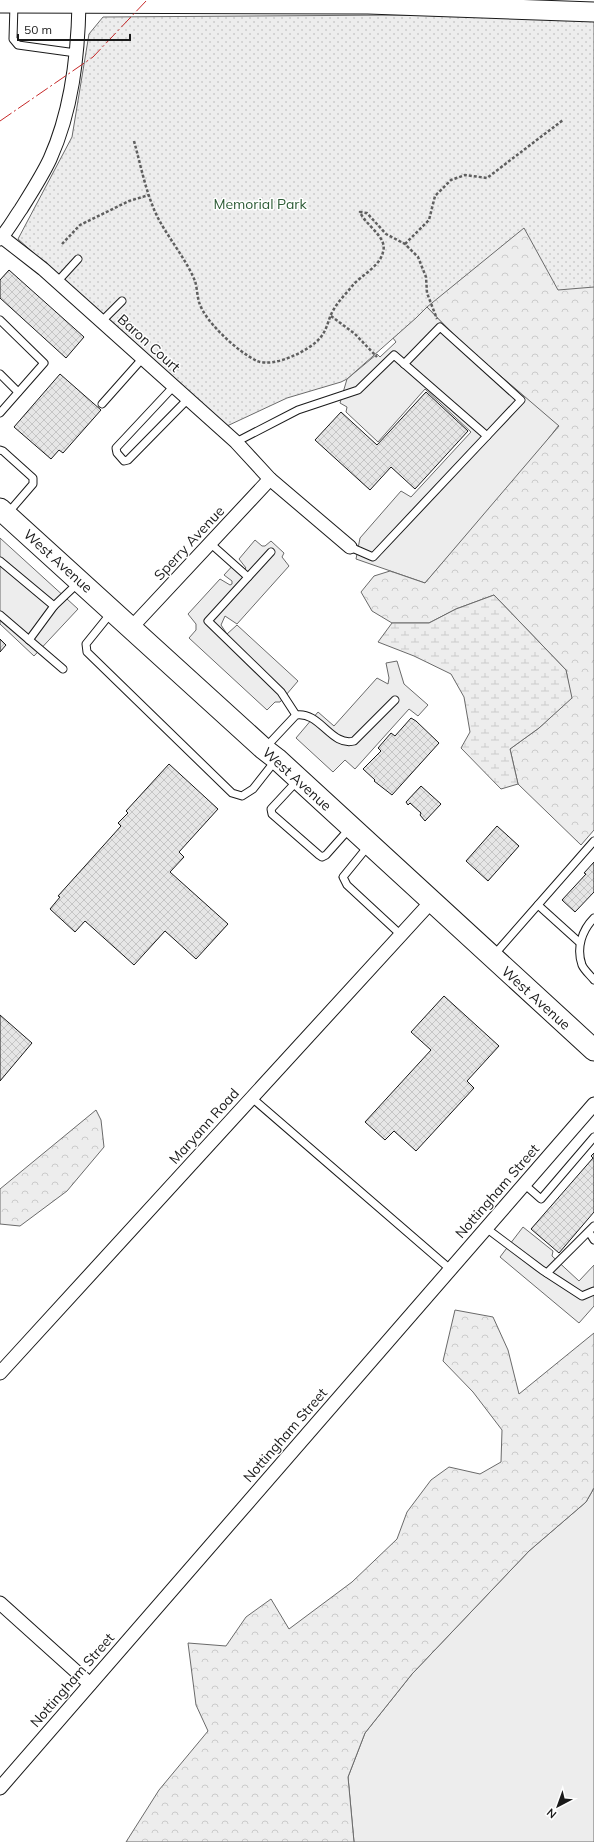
<svg xmlns="http://www.w3.org/2000/svg" width="594" height="1842" font-family="Mulish,sans-serif">
  <defs>
    <pattern id="forest-crowns" width="20" height="18" patternUnits="userSpaceOnUse"><rect width="20" height="18" fill="#ededed"/><path d="M2 6a3 3 0 1 1 6 0M12 15a3 3 0 1 1 6 0" fill="none" stroke="#cbcbcb"/></pattern>
    <pattern id="wetland-marsh" width="20" height="14" patternUnits="userSpaceOnUse"><rect width="20" height="14" fill="#ededed"/><path d="M1 5h8M5 5V1M11 12h8M15 12V8" fill="none" stroke="#cbcbcb"/></pattern>
    <pattern id="park-dots" width="8" height="8" patternUnits="userSpaceOnUse"><rect width="8" height="8" fill="#ededed"/><path d="M2 2h.1M6 6h.1" fill="none" stroke="#cbcbcb" stroke-width="1.8" stroke-linecap="round"/></pattern>
    <pattern id="building-cross-hatch" width="8" height="8" patternUnits="userSpaceOnUse"><rect width="8" height="8" fill="#e6e6e6"/><path d="M0 0l8 8M0 8l8-8" fill="none" stroke="#c5c5c5"/></pattern>
  </defs>
  <rect width="100%" height="100%" fill="#fff"/>
  <g fill="#ededed" stroke="#6a6a6a">
    <polygon points="427,307 461,342 559,425 528,465 425,583 356,559 360,538 401,491 411,497 471,432 425,389 378,442 346,412 347,407 340,403 347,379 377,354 380,357 396,342 393,338"/>
    <polygon points="0,538 78,609 34,656 0,624"/>
    <polygon points="255,540 262,546 265,546 271,541 284,553 282,557 289,566 237,624 225,616 221,625 227,634 237,625 298,681 280,702 275,702 267,710 189,638 196,630 196,624 188,614 220,579 230,585 232,584 232,581 224,575 236,562 245,569 246,568 239,559"/>
    <polygon points="397,661 404,684 428,705 418,716 409,709 355,769 345,760 333,772 296,738 318,712 334,726 377,678 388,684 389,678 386,663"/>
    <polygon points="523,1227 553,1251 552,1256 579,1281 594,1265 594,1306 579,1323 500,1257"/>
    <polygon points="594,1488 594,1842 354,1842 348,1777 365,1733 412,1674 529,1551 586,1502"/>
  </g>
  <g fill="url(#forest-crowns)" stroke="#6a6a6a">
    <polygon points="594,200 594,830 581,845 518,784 510,749 539,728 571,698 566,670 494,595 456,609 429,623 392,623 372,611 361,592 374,576 390,571 425,583 559,426 461,342 427,307 414,273 418,260"/>
    <polygon points="96,1110 101,1120 104,1147 67,1191 20,1226 0,1224 0,1189"/>
    <polygon points="455,1310 493,1317 508,1350 519,1394 594,1333 594,1488 586,1502 529,1551 412,1674 365,1733 348,1777 354,1842 126,1842 159,1790 208,1731 196,1705 188,1643 226,1646 246,1617 271,1599 289,1629 352,1582 397,1539 407,1512 431,1480 449,1467 480,1474 501,1462 502,1430 473,1392 443,1361"/>
  </g>
  <polygon fill="url(#wetland-marsh)" stroke="#6a6a6a" points="494,595 566,670 572,698 539,728 510,749 518,784 501,789 461,748 470,732 464,697 451,674 414,656 378,642 392,623 429,623 456,609"/>
  <polygon fill="url(#park-dots)" stroke="#6a6a6a" points="402,15 594,19 594,287 558,290 524,228 427,307 416,318 347,379 341,382 287,398 227,426 18,239 72,137 89,34 103,17"/>
  <g fill="url(#building-cross-hatch)" stroke="#1a1a1a">
    <polygon points="9,270 84,337 66,358 0,298 0,280"/>
    <polygon points="60,374 101,410 63,453 59,450 51,459 14,427"/>
    <polygon points="426,392 468,431 415,489 391,467 370,490 315,440 341,412 377,445"/>
    <polygon points="0,639 6,645 0,652"/>
    <polygon points="411,718 416,721 439,743 392,795 374,781 375,780 363,769 381,751 378,748 391,733 395,736"/>
    <polygon points="169,764 218,809 179,852 184,857 170,872 228,924 196,959 165,931 134,965 85,921 75,932 50,909 60,897 58,896 121,826 118,823 128,813 126,811"/>
    <polygon points="421,786 441,804 425,821 420,815 421,813 410,803 408,805 406,802"/>
    <polygon points="497,826 519,846 488,881 466,861"/>
    <polygon points="594,862 594,892 575,912 562,900 586,874 584,873"/>
    <polygon points="444,996 499,1046 467,1081 474,1088 416,1151 394,1131 385,1140 365,1122 431,1050 411,1032"/>
    <polygon points="0,1015 32,1043 0,1081"/>
    <polygon points="594,1153 594,1212 559,1253 531,1229 593,1158 591,1156"/>
  </g>
  <g fill="none" stroke-linecap="round" stroke-linejoin="round">
    <g stroke="#1a1a1a" stroke-width="9">
      <g id="lane">
        <polyline points="14,4 13,39 18,45 76,53"/>
        <polyline points="57,282 78,259"/>
        <polyline points="0,320 44,363 0,413"/>
        <polyline points="101,322 122,301"/>
        <polyline points="404,364 440,327 521,400 487,436"/>
        <polyline points="0,374 18,392"/>
        <polyline points="174,386 116,448 117,453 124,461 128,460 188,399"/>
        <polyline points="102,404 142,359"/>
        <polyline points="236,442 298,410 358,390 394,355 487,436 373,557 350,547"/>
        <polyline points="0,450 3,451 33,478 33,484 8,513"/>
        <polyline points="211,544 248,577"/>
        <polyline points="271,552 208,621 281,692 296,715"/>
        <polyline points="0,561 54,606"/>
        <polyline points="111,613 86,644 87,652 232,793 242,796 253,789 275,761"/>
        <polyline points="0,615 63,669"/>
        <polyline points="29,640 54,606 78,583"/>
        <path d="M266,747L296,715C320,711 331,747 354,741L395,700"/>
        <polyline points="297,781 271,809 272,814 319,855 322,857 326,855 350,828"/>
        <polyline points="369,845 343,877 347,885 401,935"/>
        <polyline points="538,905 579,942"/>
        <path d="M594,918C582,930 576,948 582,965C584,970 591,976 594,980"/>
        <polyline points="494,955 594,841"/>
        <polyline points="252,1098 450,1269"/>
        <polyline points="524,1184 541,1199 594,1137"/>
        <polyline points="486,1228 542,1270 582,1296 594,1291"/>
        <polyline points="589,1232 594,1240"/>
        <polyline points="547,1273 594,1226"/>
      </g>
    </g>
    <g stroke="#1a1a1a" stroke-width="15">
      <g id="street">
        <polyline points="2,237 43,269 236,442 270,479 350,547"/>
        <path d="M0,239C8,230 14,219 21,209C31,193 42,176 50,159C72,110 78,56 79,4"/>
        <polyline points="131,628 270,479"/>
        <polyline points="0,1373 431,902"/>
        <polyline points="0,1603 90,1684"/>
        <polyline points="0,1788 594,1104"/>
      </g>
    </g>
    <g stroke="#1a1a1a" stroke-width="21">
      <polyline id="secondary" points="0,3 368,4 594,12"/>
    </g>
    <g stroke="#1a1a1a" stroke-width="23">
      <polyline id="primary" points="0,509 264,749 277,759 594,1050"/>
    </g>
    <g stroke="#5f5f5f" stroke-width="2.5" stroke-dasharray="3 2" stroke-linecap="butt">
      <path d="M134,141C141,166 146,194 158,218C169,239 186,259 195,281C197,287 197,295 199,302C205,322 238,352 257,361C274,368 309,351 320,338C328,329 328,318 334,309C339,300 347,293 353,285C362,275 380,266 383,252C388,237 365,225 360,212L367,213L386,234L405,244L418,257L426,277L427,293L437,319"/>
      <polyline points="62,244 80,225 129,201 149,195"/>
      <polyline points="405,244 429,220 435,196 451,180 465,175 487,178 563,120"/>
      <polyline points="331,316 355,334 377,357"/>
    </g>
    <use href="#lane" stroke="#fff" stroke-width="7"/>
    <use href="#street" stroke="#fff" stroke-width="13"/>
    <use href="#secondary" stroke="#fff" stroke-width="19"/>
    <use href="#primary" stroke="#fff" stroke-width="21"/>
    <polyline stroke="#c62828" stroke-width="1" stroke-dasharray="14 3 2 3" stroke-linecap="butt" points="0,121 93,57 147,0"/>
  </g>
  <g text-anchor="middle" stroke-width="3" stroke-linejoin="round" paint-order="stroke">
    <g font-size="14" fill="#2b5a34" stroke="#fff">
      <text x="260" y="209">Memorial Park</text>
    </g>
    <g font-size="14" fill="#1a1a1a" stroke="#fff">
      <text transform="translate(149 343) rotate(42)" y="5">Baron Court</text>
      <text transform="translate(189 543) rotate(-47)" y="5">Sperry Avenue</text>
      <text transform="translate(58 561) rotate(42)" y="5">West Avenue</text>
      <text transform="translate(297 779) rotate(42)" y="5">West Avenue</text>
      <text transform="translate(536 998) rotate(42)" y="5">West Avenue</text>
      <text transform="translate(204 1126) rotate(-48)" y="5">Maryann Road</text>
      <text transform="translate(497 1191) rotate(-49)" y="5">Nottingham Street</text>
      <text transform="translate(285 1435) rotate(-49)" y="5">Nottingham Street</text>
      <text transform="translate(72 1680) rotate(-49)" y="5">Nottingham Street</text>
    </g>
  </g>
  <g transform="translate(558 1806) rotate(221)" stroke="#ffffff" stroke-width="3" paint-order="stroke">
  <path d="M0-3L7 15L0 10L-7 15Z" fill="#1a1a1a"/>
  <text y="-6" font-size="11" font-weight="bold" text-anchor="middle" fill="#1a1a1a">N</text>
  </g>
  <path d="M18 34v6h112v-6" fill="none" stroke="#1a1a1a" stroke-width="2"/>
  <text x="24" y="34" font-size="12" fill="#1a1a1a" stroke="#ffffff" stroke-width="3" paint-order="stroke">50 m</text>
</svg>
